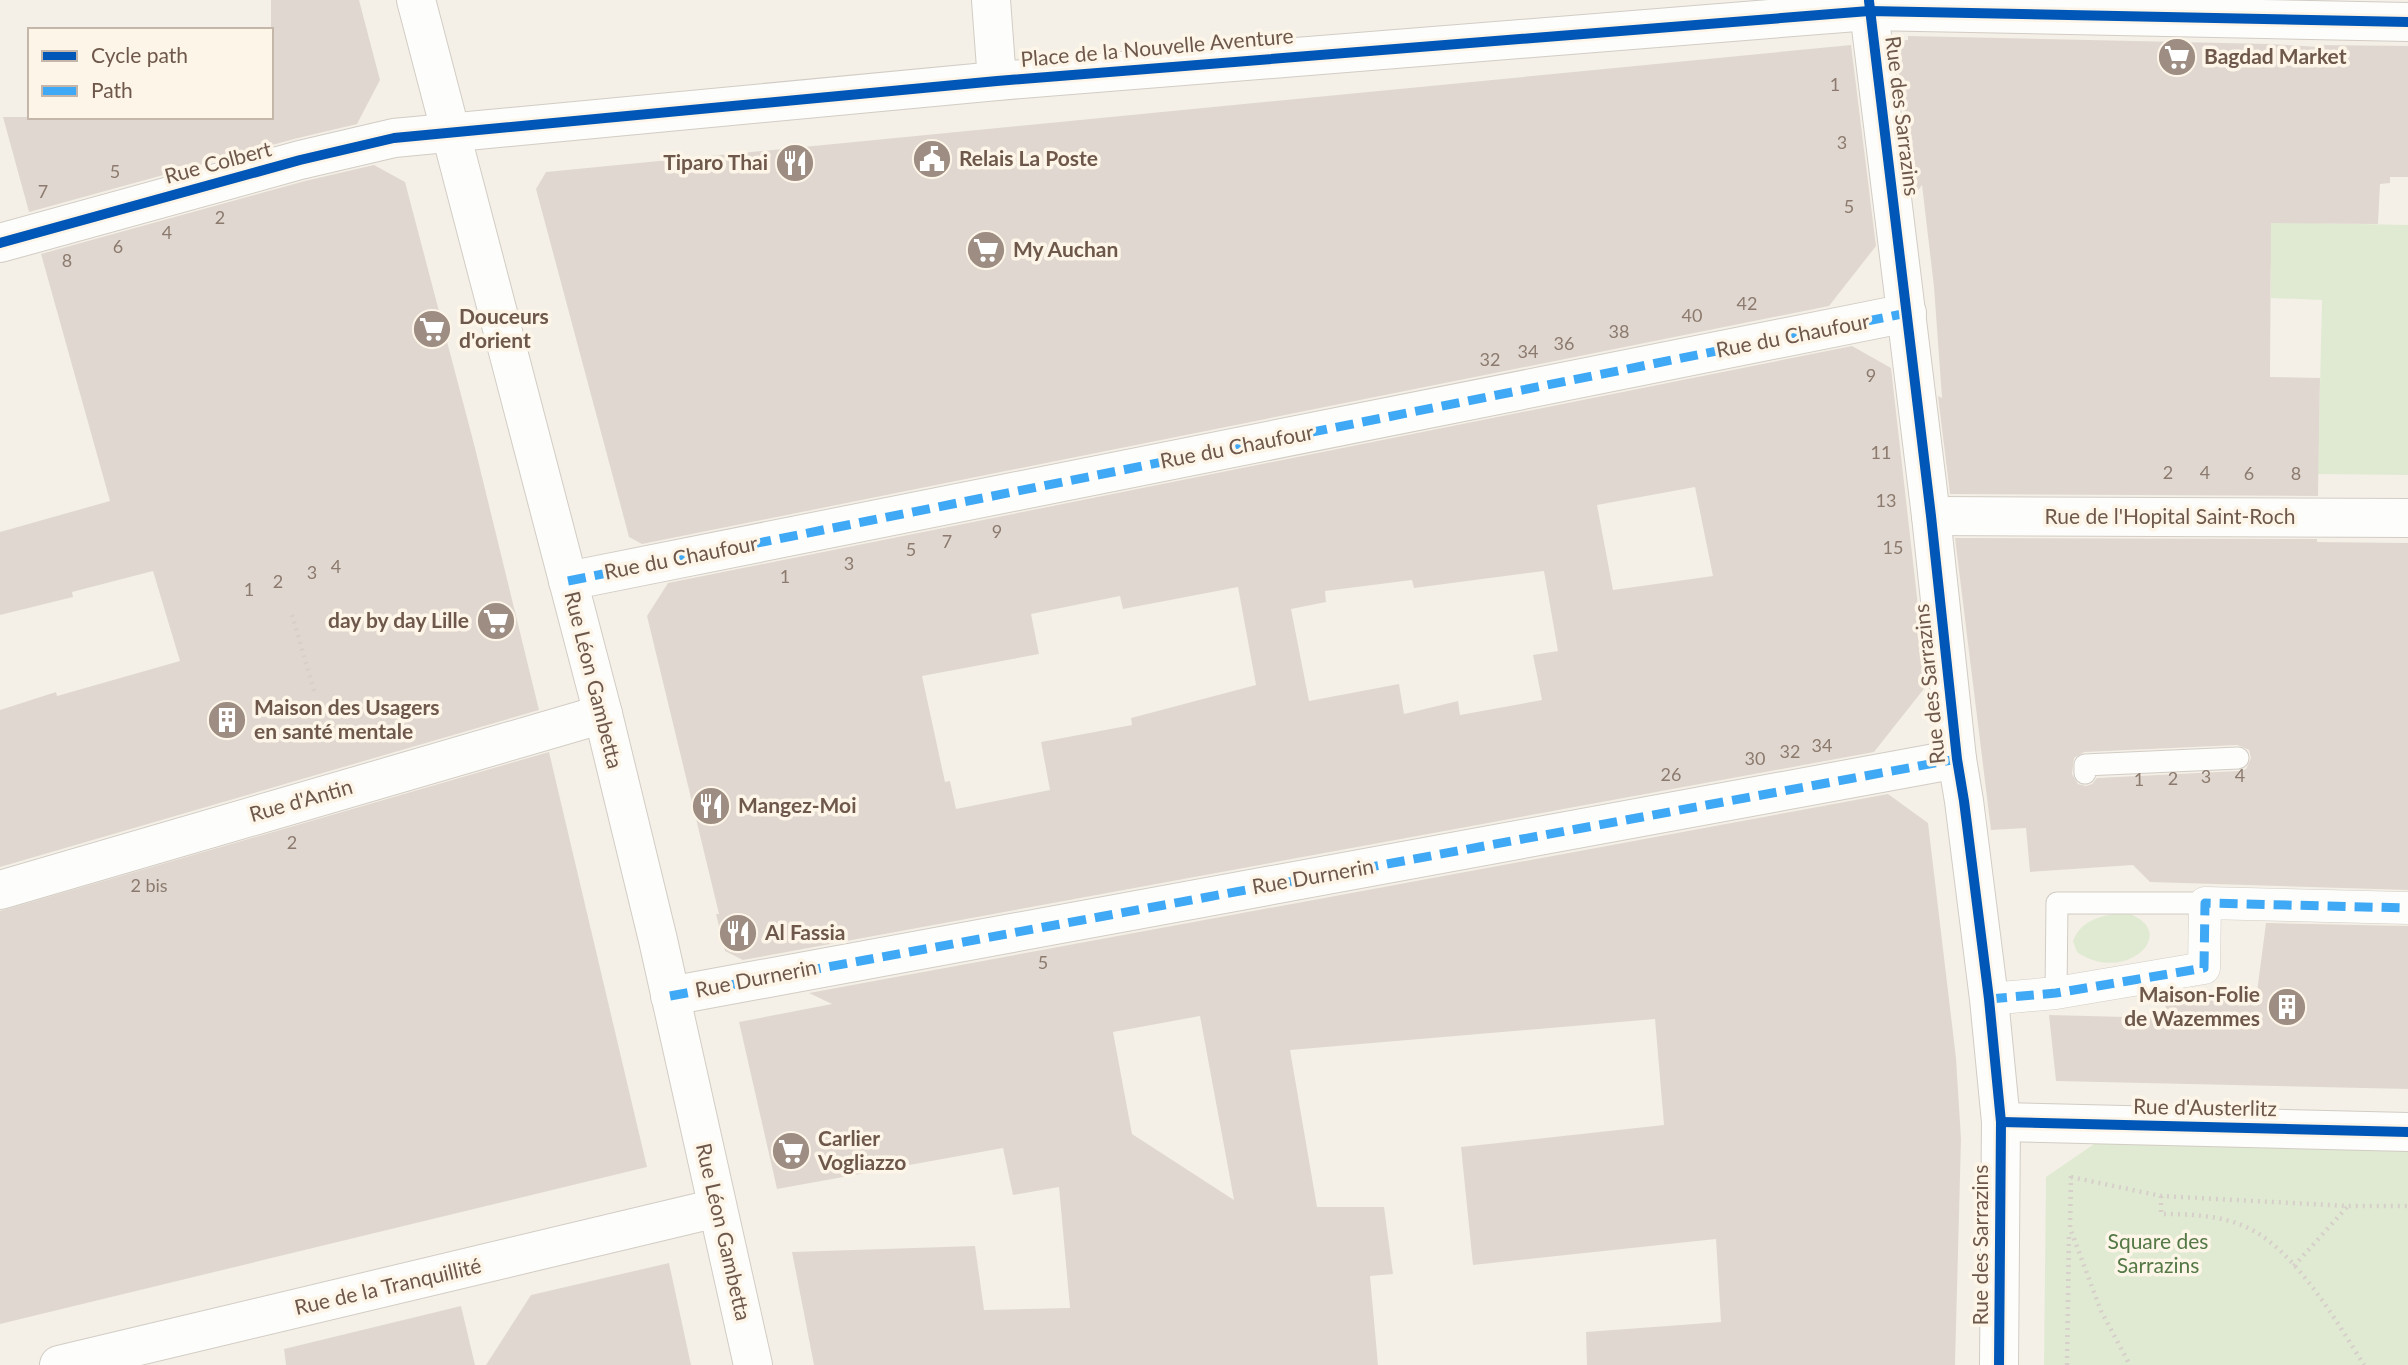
<svg xmlns="http://www.w3.org/2000/svg" width="2408" height="1365" font-family="Lato,sans-serif">
  <rect width="100%" height="100%" fill="#f4f0e7"/>
  <g fill="#e0ead2">
    <polygon points="2259,222 2408,225 2408,475 2318,474 2322,300 2271,298 2271,269 2257,267"/>
    <path d="M2125,912C2184,931 2125,986 2077,952L2073,941C2082,918 2103,916 2125,912Z"/>
    <polygon points="2097,1142 2408,1149 2408,1365 2044,1365 2046,1177"/>
  </g>
  <g fill="#e0d8d0" fill-rule="evenodd">
    <polygon points="271,0 359,0 380,80 357,124 294,139 29,212 3,117 271,117"/>
    <polygon points="1908,36 2270,44 2320,47 2320,45 2408,46 2408,177 2390,177 2390,183 2380,184 2378,224 2271,223 2270,377 2320,378 2318,496 1950,494 1938,396 1942,398 1934,287 1922,185 1914,196 1895,41 1908,40"/>
    <polygon points="1851,45 1876,246 1829,306 642,544 629,537 536,189 546,172"/>
    <polygon points="374,165 405,182 474,444 539,710 0,867 0,710 56,692 57,696 180,661 153,571 72,592 73,597 0,615 0,532 110,501 41,254 305,181"/>
    <path d="M1852,346L1891,368L1927,685L1874,752L743,960L725,951L716,914H719L647,616L668,583ZM1695,487L1713,576L1613,590L1597,505ZM1544,571L1558,651L1533,655L1542,700L1460,715L1458,701L1404,714L1399,684L1309,701L1291,609L1326,602L1325,591L1412,580L1414,588ZM1238,587L1256,685L1131,718L1132,725L1041,742L1050,790L956,809L950,781L945,782L922,676L1039,654L1031,614L1120,596L1123,609Z"/>
    <path d="M1955,538L2317,539V542L2408,543V890L2150,882L2133,865L2030,872L2026,828L1991,830ZM2237,745L2249,750L2251,758L2246,769L2239,771L2097,778L2092,784L2086,786L2078,784L2072,774L2074,758L2084,752Z"/>
    <polygon points="549,752 647,1167 0,1324 0,911"/>
    <path d="M1888,794L1928,823L1956,1058L1961,1139L1955,1365H1587L1586,1332L1721,1322L1716,1239L1473,1265L1461,1147L1664,1125L1655,1019L1290,1050L1317,1207H1384L1393,1274L1370,1276L1378,1365H814L792,1252L975,1246L984,1310L1070,1308L1059,1187L1013,1195L1003,1148L777,1189L739,1022L832,1004L809,993ZM1200,1016L1234,1200L1132,1134L1113,1032Z"/>
    <polygon points="2266,923 2408,926 2408,1089 2056,1081 2049,1015 2165,1018 2166,996 2228,997 2229,991 2257,992"/>
    <polygon points="669,1263 691,1365 486,1365 531,1295"/>
    <polygon points="461,1306 475,1365 286,1365 284,1349"/>
  </g>
  <g fill="none" stroke-linecap="round" stroke-linejoin="round">
    <g stroke="#d2ccc4" stroke-width="23">
      <g id="service">
        <polyline points="2085,773 2085,765 2238,758"/>
        <polyline points="2056,993 2057,903 2205,903"/>
      </g>
    </g>
    <g stroke="#d2ccc4" stroke-width="33">
      <polyline id="pedestrian" points="1989,999 2056,993 2204,968 2205,903 2408,908"/>
    </g>
    <g stroke="#d2ccc4" stroke-width="40">
      <g id="minor">
        <polyline points="991,0 997,81"/>
        <polyline points="1931,516 2408,518"/>
        <polyline points="568,581 1907,313"/>
        <polyline points="0,890 603,714"/>
        <polyline points="670,996 1957,759"/>
        <polyline points="2001,1122 2408,1132"/>
        <polyline points="59,1365 717,1208"/>
        <polyline points="1999,1365 2001,1122 1989,999 1964,801 1957,759 1931,516 1869,11 2408,22"/>
      </g>
    </g>
    <g stroke="#d2ccc4" stroke-width="40">
      <g id="tertiary">
        <polyline points="416,0 603,714 658,940 753,1365"/>
        <polyline points="0,243 300,160 394,138 997,81 1869,11 1868,0"/>
      </g>
    </g>
    <g stroke="#d6cfca" stroke-width="4.5" stroke-dasharray="2 5" stroke-linecap="butt">
      <polyline points="292,615 315,694"/>
      <polyline points="2071,1176 2070,1228 2101,1311 2130,1365"/>
      <polyline points="2071,1177 2161,1196 2347,1206 2408,1206"/>
      <path d="M2161,1196V1214C2189,1214 2220,1215 2246,1227C2294,1248 2337,1322 2364,1365"/>
      <polyline points="2294,1266 2347,1207"/>
      <polyline points="2067,1365 2069,1233"/>
    </g>
    <use href="#service" stroke="#fdfdfb" stroke-width="21"/>
    <use href="#pedestrian" stroke="#fdfdfb" stroke-width="32"/>
    <use href="#minor" stroke="#fdfdfb" stroke-width="38"/>
    <use href="#tertiary" stroke="#fdfdfb" stroke-width="38"/>
    <g stroke="#3fa9f5" stroke-width="9" stroke-dasharray="18 9" stroke-linecap="butt">
      <polyline points="568,581 1907,313"/>
      <polyline points="670,996 1957,759"/>
      <polyline points="1989,999 2056,993 2204,968 2205,903 2408,908"/>
    </g>
    <g stroke="#fdf5e7" stroke-width="15">
      <g id="cycleway">
        <polyline points="1869,1 1931,516 1957,759 1964,801 1989,999 2001,1122 1999,1365"/>
        <polyline points="0,243 300,160 394,138 997,81 1869,11 2408,22"/>
        <polyline points="2001,1122 2408,1132"/>
      </g>
    </g>
    <use href="#cycleway" stroke="#0057b8" stroke-width="10"/>
  </g>
  <defs>
    <g id="supermarket-disc" transform="scale(2.0125)"><circle r="9.5" fill="#9d8d82" stroke="#fdf5e7"/><path d="M-6-5.5h2.5l.6 2H6L4.5 2H-2.5L-4.4-4H-6ZM-1.5 3.2a1.3 1.3 0 1 0 .1 0ZM3 3.2a1.3 1.3 0 1 0 .1 0Z" fill="#fff"/></g>
    <g id="civic-disc" transform="scale(2.0125)"><circle r="9.5" fill="#9d8d82" stroke="#fdf5e7"/><path d="M-.6-6.5H3V-4.5H.6V-3L4-1V1h2V6H-6V1h2V-1L-.6-3ZM-1.2 2.5V6h2.4V2.5Z" fill="#fff"/></g>
    <g id="restaurant-disc" transform="scale(2.0125)"><circle r="9.5" fill="#9d8d82" stroke="#fdf5e7"/><path d="M-5-6h1v4h1v-4h1v4h1v-4h1v5L-1.5 .5V6h-2V.5L-5-1ZM5-6V6H3V1.5H1.5Q1.5-4 5-6Z" fill="#fff"/></g>
    <g id="building-disc" transform="scale(2.0125)"><circle r="9.5" fill="#9d8d82" stroke="#fdf5e7"/><path d="M-4-6H4V6H1V3H-1V6H-4ZM-2.5-4.3h1.7v1.8h-1.7ZM.8-4.3h1.7v1.8H.8ZM-2.5-1h1.7V.8h-1.7ZM.8-1h1.7V.8H.8Z" fill="#fff"/></g>
  </defs>
  <g fill-rule="evenodd">
    <use href="#supermarket-disc" x="2177" y="57"/>
    <use href="#civic-disc" x="932" y="159"/>
    <use href="#restaurant-disc" x="795" y="163"/>
    <use href="#supermarket-disc" x="986" y="250"/>
    <use href="#supermarket-disc" x="432" y="329"/>
    <use href="#supermarket-disc" x="496" y="621"/>
    <use href="#building-disc" x="227" y="720"/>
    <use href="#restaurant-disc" x="711" y="806"/>
    <use href="#restaurant-disc" x="738" y="933"/>
    <use href="#building-disc" x="2287" y="1007"/>
    <use href="#supermarket-disc" x="791" y="1151"/>
  </g>
  <g text-anchor="middle" stroke-width="7" stroke-linejoin="round" paint-order="stroke">
    <g font-size="18" fill="#8c7a6e">
      <text x="1835" y="91">1</text>
      <text x="1842" y="149">3</text>
      <text x="115" y="178">5</text>
      <text x="43" y="198">7</text>
      <text x="1849" y="213">5</text>
      <text x="220" y="224">2</text>
      <text x="167" y="239">4</text>
      <text x="118" y="253">6</text>
      <text x="67" y="267">8</text>
      <text x="1747" y="310">42</text>
      <text x="1692" y="322">40</text>
      <text x="1619" y="338">38</text>
      <text x="1564" y="350">36</text>
      <text x="1528" y="358">34</text>
      <text x="1490" y="366">32</text>
      <text x="1871" y="382">9</text>
      <text x="1881" y="459">11</text>
      <text x="2168" y="479">2</text>
      <text x="2205" y="479">4</text>
      <text x="2249" y="480">6</text>
      <text x="2296" y="480">8</text>
      <text x="1886" y="507">13</text>
      <text x="997" y="538">9</text>
      <text x="947" y="548">7</text>
      <text x="1893" y="554">15</text>
      <text x="911" y="556">5</text>
      <text x="849" y="570">3</text>
      <text x="336" y="573">4</text>
      <text x="312" y="579">3</text>
      <text x="785" y="583">1</text>
      <text x="278" y="588">2</text>
      <text x="249" y="596">1</text>
      <text x="1822" y="752">34</text>
      <text x="1790" y="758">32</text>
      <text x="1755" y="765">30</text>
      <text x="1671" y="781">26</text>
      <text x="2240" y="782">4</text>
      <text x="2206" y="783">3</text>
      <text x="2173" y="785">2</text>
      <text x="2139" y="786">1</text>
      <text x="292" y="849">2</text>
      <text x="149" y="892">2 bis</text>
      <text x="1043" y="969">5</text>
    </g>
    <g font-size="21" fill="#6e584b" stroke="#fdf5e7">
      <text transform="translate(1157 48) rotate(-5)" y="7">Place de la Nouvelle Aventure</text>
      <text transform="translate(1902 116) rotate(83)" y="7">Rue des Sarrazins</text>
      <text transform="translate(218 163) rotate(-15)" y="7">Rue Colbert</text>
      <text transform="translate(1793 336) rotate(-11)" y="7">Rue du Chaufour</text>
      <text transform="translate(1237 447) rotate(-11)" y="7">Rue du Chaufour</text>
      <text x="2170" y="524">Rue de l'Hopital Saint-Roch</text>
      <text transform="translate(681 558) rotate(-11)" y="7">Rue du Chaufour</text>
      <text transform="translate(593 680) rotate(76)" y="7">Rue Léon Gambetta</text>
      <text transform="translate(1930 684) rotate(-96)" y="7">Rue des Sarrazins</text>
      <text transform="translate(301 801) rotate(-16)" y="7">Rue d'Antin</text>
      <text transform="translate(1313 877) rotate(-10)" y="7">Rue Durnerin</text>
      <text transform="translate(756 979) rotate(-11)" y="7">Rue Durnerin</text>
      <text transform="translate(2205 1108) rotate(1)" y="7">Rue d'Austerlitz</text>
      <text transform="translate(723 1232) rotate(77)" y="7">Rue Léon Gambetta</text>
      <text transform="translate(1981 1245) rotate(-90)" y="7">Rue des Sarrazins</text>
      <text transform="translate(388 1287) rotate(-13)" y="7">Rue de la Tranquillité</text>
    </g>
    <g font-size="21" font-weight="bold" fill="#6e584b" stroke="#fdf5e7" text-anchor="start">
      <text x="2204" y="64">Bagdad Market</text>
      <text x="959" y="166">Relais La Poste</text>
      <text x="768" y="170" text-anchor="end">Tiparo Thai</text>
      <text x="1013" y="257">My Auchan</text>
      <text x="459" y="324">Douceurs<tspan x="459" dy="24">d'orient</tspan></text>
      <text x="469" y="628" text-anchor="end">day by day Lille</text>
      <text x="254" y="715">Maison des Usagers<tspan x="254" dy="24">en santé mentale</tspan></text>
      <text x="738" y="813">Mangez-Moi</text>
      <text x="765" y="940">Al Fassia</text>
      <text x="2260" y="1002" text-anchor="end">Maison-Folie<tspan x="2260" dy="24">de Wazemmes</tspan></text>
      <text x="818" y="1146">Carlier<tspan x="818" dy="24">Vogliazzo</tspan></text>
    </g>
    <g font-size="21" fill="#547947" stroke="#fdf5e7">
      <text x="2158" y="1249">Square des<tspan x="2158" dy="24">Sarrazins</tspan></text>
    </g>
  </g>
  <rect x="28" y="28" width="245" height="91" fill="#fdf5e7" stroke="#c4b6a9" stroke-width="2"/>
  <rect x="42" y="51" width="35" height="10" fill="#0057b8" stroke="#c4b6a9" stroke-width="2"/>
  <text x="91" y="63" font-size="21" fill="#6e584b">Cycle path</text>
  <rect x="42" y="86" width="35" height="10" fill="#3fa9f5" stroke="#c4b6a9" stroke-width="2"/>
  <text x="91" y="98" font-size="21" fill="#6e584b">Path</text>
</svg>
